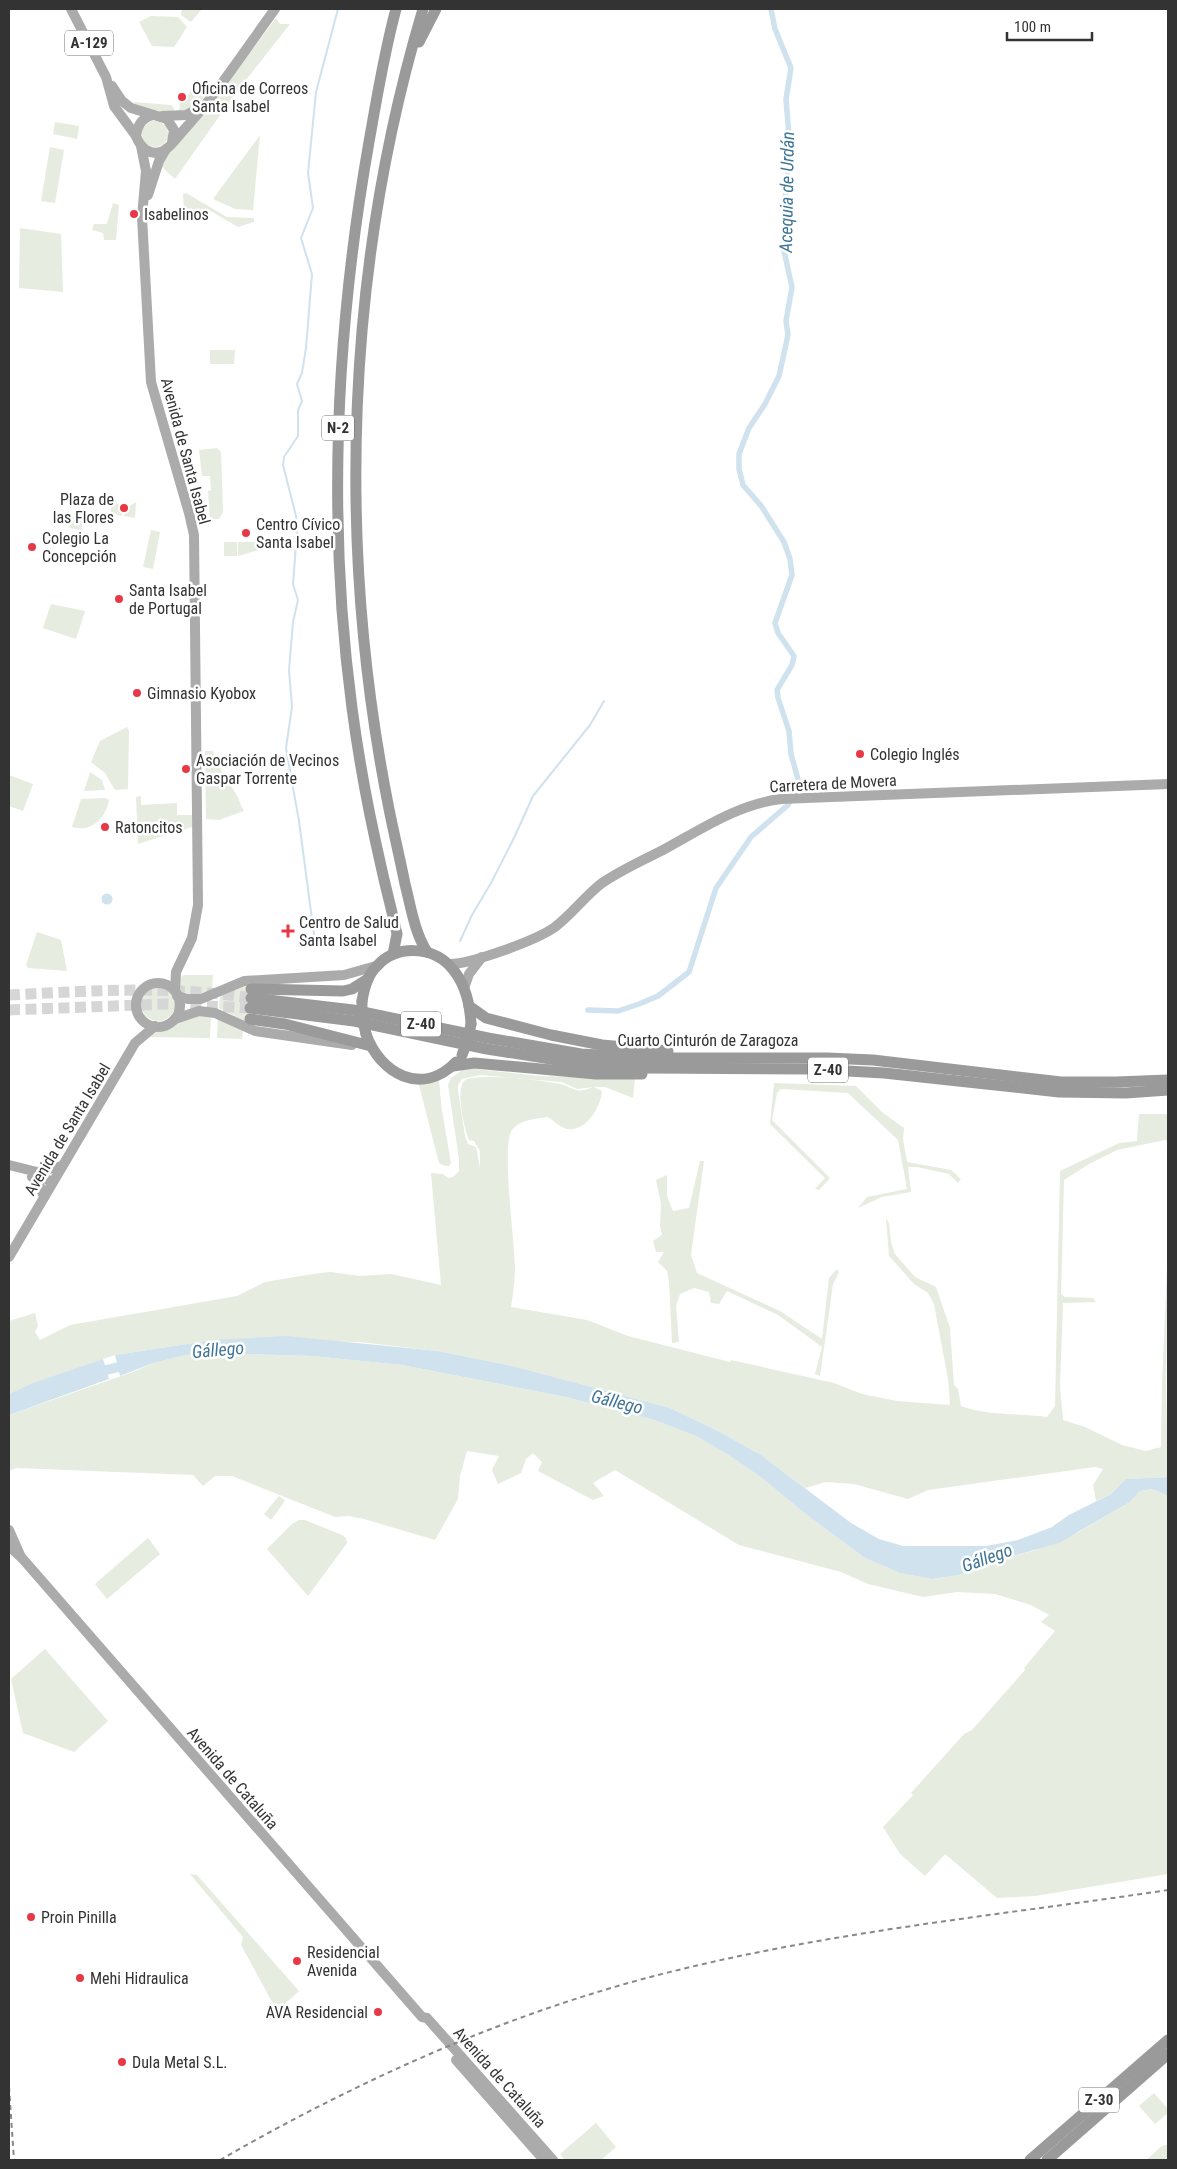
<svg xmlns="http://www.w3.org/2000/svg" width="1177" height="2169" font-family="'Roboto Condensed',sans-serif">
  <rect width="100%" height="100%" fill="#fff"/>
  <g fill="#e6ecdf" fill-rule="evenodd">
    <polygon points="182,9 202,9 191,22 181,15"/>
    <polygon points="151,16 178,17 187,27 174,47 152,46 139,22"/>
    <polygon points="276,18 280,24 290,24 235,94 175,179 161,166 165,155 224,87"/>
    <path d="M197,83L207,89C206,101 191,110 179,111L180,102L184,101Z"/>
    <polygon points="135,102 171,105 174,108 173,113 141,108 132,105"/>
    <circle cx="155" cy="134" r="13"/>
    <polygon points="55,122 79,126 77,139 53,134"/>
    <polygon points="260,135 253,210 235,209 213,199"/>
    <polygon points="50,147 64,150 55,203 41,201"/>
    <polygon points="186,193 227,217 254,218 254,222 238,227 209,210 184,209 183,194"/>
    <polygon points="113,203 119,205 116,240 104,240 103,233 92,230 94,224 107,224"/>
    <polygon points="20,228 61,234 63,292 19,288"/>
    <polygon points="210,350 235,350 234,364 210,364"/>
    <polygon points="217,448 221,452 223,512 219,519 210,519 208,491 211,490 210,476 202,476 199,450"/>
    <polygon points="113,500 123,508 122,516 110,512"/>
    <polygon points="136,502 135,518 124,516 125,509"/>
    <polygon points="71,516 83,519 81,530 69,528"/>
    <polygon points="151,530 160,532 153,569 143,567"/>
    <rect x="224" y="542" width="13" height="14"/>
    <polygon points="238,542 258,542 259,550 238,556"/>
    <polygon points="51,604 85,611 76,639 43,628"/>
    <polygon points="127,727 129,731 128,789 115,790 105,773 91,762 100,741"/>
    <path d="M205,751H213C218,767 227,780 236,794C240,800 240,805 244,811L219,820L206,819Z"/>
    <polygon points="90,772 102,780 105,790 84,791"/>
    <polygon points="9,775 33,784 23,811 9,806"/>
    <polygon points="141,796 141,805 177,803 177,815 192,815 192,827 138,844 136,797"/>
    <path d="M105,798L109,800C106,818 91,833 72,827L81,799Z"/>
    <polygon points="37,932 61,940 67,971 28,968 26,965"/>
    <path d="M184,975H213L212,989C199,995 188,999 179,986L181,977Z"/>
    <polygon points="252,985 249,1023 219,1008 220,995 240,986"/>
    <circle cx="158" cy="1004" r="17"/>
    <path d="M195,1015L211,1016L210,1038L146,1037C156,1029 182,1020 195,1015Z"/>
    <polygon points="218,1017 243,1030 242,1039 217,1038"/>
    <path d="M465,1068L541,1076L635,1079L633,1098L605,1087H594L602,1091C601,1107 586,1132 567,1129C559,1127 554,1120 547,1117C535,1119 519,1120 512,1130C501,1144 515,1244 515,1268C515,1281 513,1294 511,1307L587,1320L628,1336L730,1362L731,1360L834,1383L862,1394L897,1401L950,1405L948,1379L934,1304L928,1293L914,1284L889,1256L886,1218L889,1223L891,1242L895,1254L915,1277L936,1287L950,1328L954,1385L958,1389L961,1406C988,1416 1019,1413 1047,1417L1055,1406L1060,1171L1119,1143L1137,1141L1139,1114H1168V1141L1165,1140L1117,1150L1089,1164L1064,1180L1061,1294L1065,1297L1093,1298L1096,1302L1063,1303L1060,1386L1063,1420L1085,1427L1122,1445L1146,1451L1161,1447L1162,1384L1168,1244L1166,1382L1168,1477L1127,1479L1111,1494L1096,1501L1093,1485L1103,1469L1095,1467L928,1490L908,1499L854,1484L826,1482L805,1488L761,1455L720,1432L670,1408L513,1366L438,1351L359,1342L213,1340L115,1355L34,1383L9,1394V1321L35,1313L38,1326L35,1332L40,1340L70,1325L237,1296L265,1282L313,1274L330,1272L360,1276L391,1274L441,1285L431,1173L443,1174L448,1178L453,1177L459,1171V1159L448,1085L451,1078ZM480,1075L562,1082L577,1089L593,1087C575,1095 574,1087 560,1084C543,1080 479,1073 465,1080C455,1089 464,1128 469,1140L474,1141L480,1151V1168L476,1147L468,1144L465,1136L458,1091V1085L462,1079Z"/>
    <polygon points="439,1081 442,1111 451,1163 449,1166 445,1166 439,1163 419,1085"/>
    <polygon points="774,1083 856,1086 883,1113 904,1128 903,1139 907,1162 951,1170 961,1179 958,1183 949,1174 917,1167 908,1167 911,1192 882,1197 858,1208 867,1197 907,1189 898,1140 848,1093 781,1089 777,1093 772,1120 830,1178 819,1190 815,1189 825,1178 770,1124"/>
    <polygon points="700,1161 704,1161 691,1255 697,1273 780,1311 822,1339 829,1278 837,1269 839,1272 833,1284 820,1376 815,1374 822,1347 778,1315 727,1291 719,1304 711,1303 709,1292 694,1288 680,1294 676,1306 679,1342 672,1343 669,1282 667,1271 658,1262 664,1252 656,1252 653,1241 662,1235 660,1226 661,1204 656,1180 667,1175 667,1196 673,1211 689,1208"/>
    <polygon points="214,1353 312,1356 402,1365 566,1397 654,1420 696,1436 727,1454 762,1478 803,1512 865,1558 900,1573 932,1579 959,1575 999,1560 1036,1550 1079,1532 1130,1502 1140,1491 1153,1489 1168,1496 1168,1874 1035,1896 997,1898 945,1854 925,1876 900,1854 883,1827 913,1795 911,1793 964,1734 972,1730 1025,1670 1024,1668 1055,1631 1041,1622 1049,1615 1031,1605 995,1594 957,1592 923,1597 868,1584 841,1572 739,1545 615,1470 593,1483 604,1496 593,1500 538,1471 542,1462 533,1453 526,1459 521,1473 498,1484 492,1470 499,1456 467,1451 460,1476 458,1499 435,1540 364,1519 349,1516 335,1517 232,1476 215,1476 203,1486 193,1475 16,1468 9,1471 9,1415 133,1372 153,1363 186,1355"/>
    <polygon points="279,1496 285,1501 271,1520 264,1514"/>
    <polygon points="299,1520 305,1520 342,1535 346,1538 347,1543 308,1596 267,1549 292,1524"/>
    <polygon points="148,1538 160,1554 107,1599 95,1584"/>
    <polygon points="45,1649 108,1721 74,1752 23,1733 11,1679"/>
    <polygon points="190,1874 197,1875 299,1991 278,2010 271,2000 241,1945 243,1937"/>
    <polygon points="1154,2093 1168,2109 1168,2113 1155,2124 1139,2106"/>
    <polygon points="596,2123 616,2147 601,2160 565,2160 560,2154"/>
    <polygon points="1166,2145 1168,2146 1168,2160 1146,2160 1162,2146"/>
  </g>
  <g fill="#cfe2ee">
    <circle cx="107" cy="899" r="5.5"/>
    <polygon points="286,1336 438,1351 513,1366 670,1408 720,1432 761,1455 851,1523 879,1539 903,1546 986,1546 1018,1540 1052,1527 1069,1515 1111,1494 1126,1479 1168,1477 1168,1496 1153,1489 1140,1491 1130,1502 1059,1543 999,1560 959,1575 932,1579 900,1573 865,1558 803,1512 762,1478 727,1454 696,1436 654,1420 566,1397 402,1365 312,1356 214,1353 186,1355 153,1363 120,1376 115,1355 213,1340"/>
    <polygon points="103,1359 109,1379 9,1415 9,1394 33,1383"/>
  </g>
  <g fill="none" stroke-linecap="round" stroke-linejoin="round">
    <g stroke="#cfe2ee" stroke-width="2">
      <polyline points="460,941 472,915 491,883 514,838 533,796 590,725 604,701"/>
      <polyline points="315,942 299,821 286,748 292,707 289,670 293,622 298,600 293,584 297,532 296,516 283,465 284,457 298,436 298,410 302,401 297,384 302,373 306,348 312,274 301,238 313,208 308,173 316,92 338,9"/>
    </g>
    <polyline stroke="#cfe2ee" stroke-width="5.5" points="588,1010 618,1011 639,1004 658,996 689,972 716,888 751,837 788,805 799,783 791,754 789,731 778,698 777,690 792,665 794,656 778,633 775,623 792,575 790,559 784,542 762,507 743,485 739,469 739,454 749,428 765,404 779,376 788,335 786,321 792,287 784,251 785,201 790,148 786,99 791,68 775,29 771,9"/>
    <polyline stroke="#cfe2ee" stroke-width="10" points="94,1373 131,1364"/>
    <g stroke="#d6d6d6" stroke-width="11" stroke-dasharray="11 5.5" stroke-linecap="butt">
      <path d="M9,995C89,991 171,985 251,998"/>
      <polyline points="9,1010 167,1004 250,1008"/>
    </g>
    <g stroke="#ababab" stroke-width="10">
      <polyline points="71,9 106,77 114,106 136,136"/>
      <polyline points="112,86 122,101 131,108 167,119 174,130 172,142"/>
      <path d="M153,115C142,118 138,124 136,136C140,147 150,157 163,151C170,148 177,138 182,132C217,94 245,50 275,9"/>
      <polyline points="162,116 186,115 200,108"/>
      <polyline points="141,146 146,171 142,217 151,382 189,513 194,535 198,905 192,938 176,972 175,991"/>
      <polyline points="148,195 159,161 166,149"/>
      <path d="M448,964C469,965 537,940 555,927C572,914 585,896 602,883C621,870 643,860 663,850C700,830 738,804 781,799L1168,784"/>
      <circle cx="158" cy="1005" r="22"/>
      <polyline points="464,988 469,974 482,957"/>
      <polyline points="177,996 188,999 201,999 244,981 344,975 376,966"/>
      <polyline points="175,1019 199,1011 215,1013 255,1031 352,1045"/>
      <polyline points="9,1165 37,1172 52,1183"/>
      <polyline points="37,1172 62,1166"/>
      <polyline points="32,1177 39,1184 44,1197"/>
      <polyline points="9,1257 135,1043 155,1026"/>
      <polyline points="9,1530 20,1555"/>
      <polyline points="9,1546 22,1558 422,2017 427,2018 553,2160"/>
      <polyline points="456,2060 544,2160"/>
    </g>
    <g stroke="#9a9a9a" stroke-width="11">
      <path d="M423,9C346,267 336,544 389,809C394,834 400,859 405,884C411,907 414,931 427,952"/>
      <polyline points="419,42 436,9"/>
      <path d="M393,954L397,934C392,911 386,889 381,866C369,814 359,761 352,708C327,520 336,329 369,142C377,97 384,53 396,9"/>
      <polyline points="251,989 343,991 352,989 368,979"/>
      <polyline points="251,998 353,1010 488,1038 581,1054 654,1058 827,1058 873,1060 1061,1082 1116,1082 1168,1080"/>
      <path d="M362,1001C364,989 367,975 377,966C396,945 431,946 450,966C465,982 470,1003 471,1024"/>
      <polyline points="469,1006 486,1018 551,1035 602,1045 668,1051"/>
      <polyline points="250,1008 354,1021 487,1049 576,1063 646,1068 811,1069 884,1073 1059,1092 1126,1093 1168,1090"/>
      <polyline points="250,1019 285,1024 371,1046"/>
      <path d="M366,1034C380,1074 422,1097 456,1062"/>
      <polyline points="453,1066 474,1063 596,1074 642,1074"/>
      <polyline points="1030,2160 1168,2040"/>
      <polyline points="1047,2160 1168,2054"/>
    </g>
    <g stroke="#888" stroke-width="2" stroke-dasharray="5 4" stroke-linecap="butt">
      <polyline points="9,2087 14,2160"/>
      <path d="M220,2160C361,2079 512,2011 670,1972C834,1931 1002,1915 1168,1890"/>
    </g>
    <g stroke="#9a9a9a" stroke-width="11">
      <polyline points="362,1001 362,1017 366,1034"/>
      <polyline points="462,1055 468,1039 471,1024"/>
    </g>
  </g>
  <g fill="#e63946" stroke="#fff" stroke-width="2">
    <circle cx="182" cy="97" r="5"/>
    <circle cx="134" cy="214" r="5"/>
    <circle cx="124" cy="508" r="5"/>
    <circle cx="246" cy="533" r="5"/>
    <circle cx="32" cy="547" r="5"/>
    <circle cx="119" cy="599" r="5"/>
    <circle cx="137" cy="693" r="5"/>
    <circle cx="860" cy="754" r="5"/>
    <circle cx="186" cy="769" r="5"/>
    <circle cx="105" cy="827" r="5"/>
    <path d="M285.5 923.5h5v5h5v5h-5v5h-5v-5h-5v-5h5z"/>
    <circle cx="31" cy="1917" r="5"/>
    <circle cx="297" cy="1961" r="5"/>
    <circle cx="80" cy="1978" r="5"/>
    <circle cx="378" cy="2012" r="5"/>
    <circle cx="122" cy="2062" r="5"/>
  </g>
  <g text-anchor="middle" stroke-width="5" stroke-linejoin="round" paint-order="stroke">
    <g fill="#fff" stroke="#707070" stroke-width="1">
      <rect x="65" y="30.5" width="48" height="25" rx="4"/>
      <rect x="322" y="415.5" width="32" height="25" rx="4"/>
      <rect x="401" y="1011.5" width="40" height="25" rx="4"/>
      <rect x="808" y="1057.5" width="40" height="25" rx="4"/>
      <rect x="1079" y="2087.5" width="40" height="25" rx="4"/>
    </g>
    <g font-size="15" font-weight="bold" fill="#333">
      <text x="89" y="48">A-129</text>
      <text x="338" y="433">N-2</text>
      <text x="421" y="1029">Z-40</text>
      <text x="828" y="1075">Z-40</text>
      <text x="1099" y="2105">Z-30</text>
    </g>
    <g font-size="16" fill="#333" stroke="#fff" text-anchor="start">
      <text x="192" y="94">Oficina de Correos<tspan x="192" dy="18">Santa Isabel</tspan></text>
      <text x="144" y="220">Isabelinos</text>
      <text x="114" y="505" text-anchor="end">Plaza de<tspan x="114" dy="18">las Flores</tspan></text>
      <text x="256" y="530">Centro Cívico<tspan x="256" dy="18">Santa Isabel</tspan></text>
      <text x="42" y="544">Colegio La<tspan x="42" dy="18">Concepción</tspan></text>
      <text x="129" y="596">Santa Isabel<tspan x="129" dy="18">de Portugal</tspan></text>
      <text x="147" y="699">Gimnasio Kyobox</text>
      <text x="870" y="760">Colegio Inglés</text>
      <text x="196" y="766">Asociación de Vecinos<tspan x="196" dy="18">Gaspar Torrente</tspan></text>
      <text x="115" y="833">Ratoncitos</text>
      <text x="299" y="928">Centro de Salud<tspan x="299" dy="18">Santa Isabel</tspan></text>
      <text x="41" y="1923">Proin Pinilla</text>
      <text x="307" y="1958">Residencial<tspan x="307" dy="18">Avenida</tspan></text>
      <text x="90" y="1984">Mehi Hidraulica</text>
      <text x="368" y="2018" text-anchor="end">AVA Residencial</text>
      <text x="132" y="2068">Dula Metal S.L.</text>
    </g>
    <g font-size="16" fill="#333" stroke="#fff">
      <text transform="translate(186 451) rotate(75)" y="6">Avenida de Santa Isabel</text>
      <text transform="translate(833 783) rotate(-3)" y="6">Carretera de Movera</text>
      <text x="708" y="1046">Cuarto Cinturón de Zaragoza</text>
      <text transform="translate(67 1129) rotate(-59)" y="6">Avenida de Santa Isabel</text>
      <text transform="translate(233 1778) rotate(49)" y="6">Avenida de Cataluña</text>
      <text transform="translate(500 2077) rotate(48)" y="6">Avenida de Cataluña</text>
    </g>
    <g font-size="18" font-style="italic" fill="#3f7597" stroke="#fff">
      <text transform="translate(787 192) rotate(-89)" y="6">Acequia de Urdán</text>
      <text transform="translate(218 1350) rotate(-5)" y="6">Gállego</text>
      <text transform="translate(617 1402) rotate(14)" y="6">Gállego</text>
      <text transform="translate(987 1558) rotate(-20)" y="6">Gállego</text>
    </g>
  </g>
  <rect width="1177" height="2169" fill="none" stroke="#333333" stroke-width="20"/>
  <path d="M1007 32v8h85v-8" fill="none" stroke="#333333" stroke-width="2.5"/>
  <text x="1014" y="32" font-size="15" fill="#333333" stroke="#ffffff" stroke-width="4" paint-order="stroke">100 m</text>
</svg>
